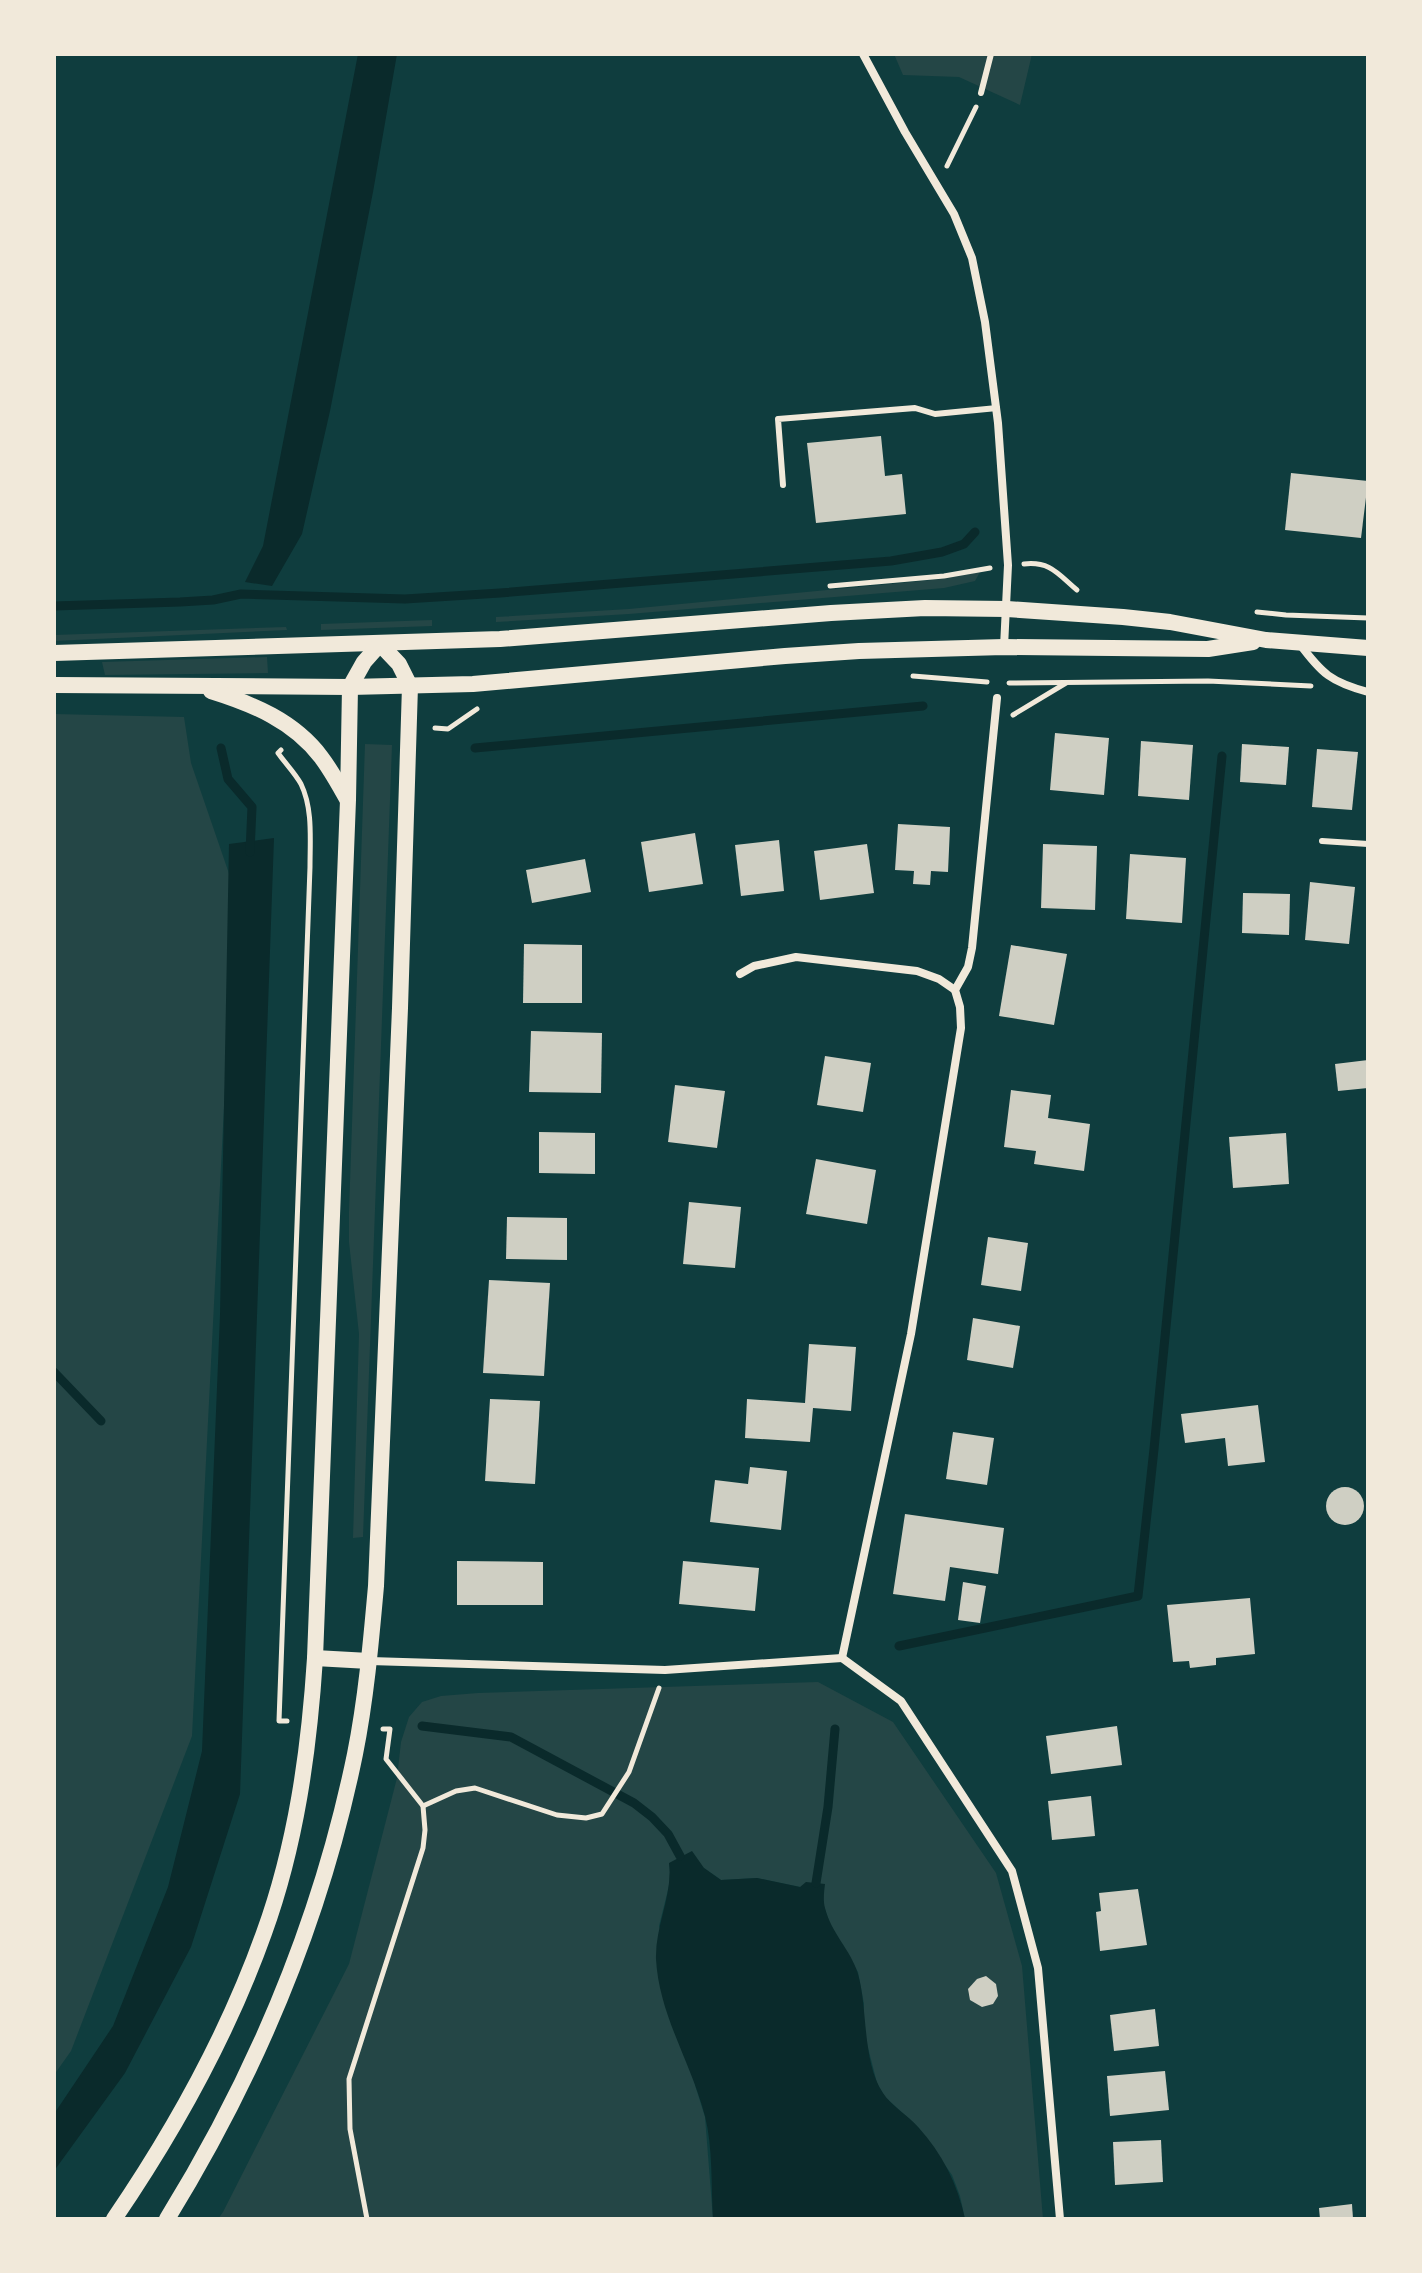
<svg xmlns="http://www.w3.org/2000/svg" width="1422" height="2273" font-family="'Asap Condensed',sans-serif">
  <rect width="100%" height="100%" fill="#0f3d3e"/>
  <g fill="#244646">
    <polygon points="894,54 1032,54 1020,105 959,77 903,75"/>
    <polygon points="980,572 975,581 944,588 629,614 496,622 496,617 629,609 942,579"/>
    <polygon points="432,620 432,626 321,630 321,624"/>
    <polygon points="286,627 287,630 54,641 54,635"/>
    <polygon points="267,657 268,673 105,675 102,662"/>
    <polygon points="54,714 184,717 191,763 235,891 192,1736 71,2051 54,2075"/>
    <polygon points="365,744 392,745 363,1537 353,1538 359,1334 349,1242 349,1212"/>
    <polygon points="818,1682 893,1722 996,1873 1022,1966 1043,2219 965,2219 960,2196 952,2175 919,2128 884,2096 877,2083 864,2032 864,2004 858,1972 830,1924 824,1906 800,1887 757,1878 721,1880 704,1868 669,1863 671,1878 659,1926 695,2085 705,2117 713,2219 218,2219 223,2212 349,1964 397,1778 401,1742 409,1717 422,1702 441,1696 478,1693"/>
  </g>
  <g fill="#0a2a2b">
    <polygon points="358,54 397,54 373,192 330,411 302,534 272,586 245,582 263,546"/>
    <polygon points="274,838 240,1794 191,1947 125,2073 54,2171 54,2114 113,2026 168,1887 202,1751 220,1315 229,844"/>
    <path d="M692,1851L704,1868L721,1880L757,1878L800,1887L806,1882L825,1884C824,1892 823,1901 825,1908C831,1933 851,1950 858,1974C868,2009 862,2062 883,2093C891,2106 908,2115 918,2127C942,2153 958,2185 965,2219H713C711,2185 713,2148 705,2116C691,2062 659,2015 656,1959C655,1926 673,1895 669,1863Z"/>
  </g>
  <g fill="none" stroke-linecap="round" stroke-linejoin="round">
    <g stroke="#0a2a2b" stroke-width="9">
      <polyline points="54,606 180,602 213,600 241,594 405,599 500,593 891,561 942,552 964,544 975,532"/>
      <polyline points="221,748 228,779 252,807 250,852"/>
      <polyline points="475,748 923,706"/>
      <polyline points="54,1372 101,1421"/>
      <polyline points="899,1646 1138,1596 1154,1449 1222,756"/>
      <polyline points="422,1726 511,1737 634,1803 652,1817 668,1834 680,1856"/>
      <polyline points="816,1883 828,1807 835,1729"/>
    </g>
  </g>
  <g fill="#cfcfc3">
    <polygon points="881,436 885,476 902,474 906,514 816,523 807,443"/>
    <polygon points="1291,473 1368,481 1361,538 1285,530"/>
    <polygon points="1055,733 1109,738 1104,795 1050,790"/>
    <polygon points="1141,741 1193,745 1189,800 1138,796"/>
    <polygon points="1242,744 1289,747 1286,785 1240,782"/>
    <polygon points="1317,749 1358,752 1352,810 1312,807"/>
    <polygon points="898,824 950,827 948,872 931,871 930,885 913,884 914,871 895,870"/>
    <polygon points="695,833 703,884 649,892 641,842"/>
    <polygon points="779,840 784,891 741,896 735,845"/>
    <polygon points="867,844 874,893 820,900 814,851"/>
    <polygon points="1043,844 1097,846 1095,910 1041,908"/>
    <polygon points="1130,854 1186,858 1182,923 1126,919"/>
    <polygon points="585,859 591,892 532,903 526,870"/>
    <polygon points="1310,882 1355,887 1349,944 1305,940"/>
    <polygon points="1243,893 1290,894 1289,935 1242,933"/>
    <polygon points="524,944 582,945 582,1003 523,1003"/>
    <polygon points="1011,945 1067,954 1054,1025 999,1016"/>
    <polygon points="531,1031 602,1033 601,1093 529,1092"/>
    <polygon points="825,1056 871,1063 863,1112 817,1105"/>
    <polygon points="1368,1060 1368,1088 1338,1091 1335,1064"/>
    <polygon points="675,1085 725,1091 717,1148 668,1142"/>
    <polygon points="1011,1090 1051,1095 1048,1118 1090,1124 1084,1171 1034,1164 1036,1151 1004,1147"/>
    <polygon points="539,1132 595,1133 595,1174 539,1173"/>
    <polygon points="1286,1133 1289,1184 1233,1188 1229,1137"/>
    <polygon points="816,1159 876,1170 867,1224 806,1214"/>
    <polygon points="689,1202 741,1207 735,1268 683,1264"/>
    <polygon points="507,1217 567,1218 567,1260 506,1259"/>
    <polygon points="988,1237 1028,1243 1021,1291 981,1285"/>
    <polygon points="489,1280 550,1283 544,1376 483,1373"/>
    <polygon points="973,1318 1020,1326 1013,1368 967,1360"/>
    <polygon points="809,1344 856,1347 851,1411 813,1408 810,1442 745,1438 747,1399 805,1403"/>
    <polygon points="490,1399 540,1401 535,1484 485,1481"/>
    <polygon points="1258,1405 1265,1462 1228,1466 1225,1438 1185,1443 1181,1414"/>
    <polygon points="953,1432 994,1438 987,1485 946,1479"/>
    <polygon points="750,1467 787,1471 781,1530 710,1522 715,1480 748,1484"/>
    <circle cx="1345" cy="1506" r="19"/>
    <polygon points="905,1514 1004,1528 998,1574 950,1567 945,1601 893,1594"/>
    <polygon points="457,1561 543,1562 543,1605 457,1605"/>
    <polygon points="683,1561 759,1568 755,1611 679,1604"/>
    <polygon points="963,1582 986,1586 980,1623 958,1620"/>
    <polygon points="1250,1598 1255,1654 1216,1658 1216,1665 1190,1668 1189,1661 1173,1662 1167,1605"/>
    <polygon points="1117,1726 1122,1765 1051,1774 1046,1736"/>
    <polygon points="1091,1796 1095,1836 1052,1840 1048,1801"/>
    <polygon points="1138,1889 1147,1945 1100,1951 1096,1912 1101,1911 1099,1893"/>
    <polygon points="986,1976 996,1984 998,1996 993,2004 982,2007 970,2000 968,1989 977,1979"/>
    <polygon points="1155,2009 1159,2046 1114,2051 1110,2015"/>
    <polygon points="1165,2071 1169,2110 1110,2116 1107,2076"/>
    <polygon points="1161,2140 1163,2182 1115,2185 1113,2142"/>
    <polygon points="1352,2204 1353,2219 1320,2219 1319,2208"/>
  </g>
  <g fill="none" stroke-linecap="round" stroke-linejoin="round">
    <g stroke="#f1e9da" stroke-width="5">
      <polyline points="947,166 976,107"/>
      <path d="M1024,564C1050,561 1058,574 1077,590"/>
      <polyline points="830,586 944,576 990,568"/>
      <polyline points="1257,612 1286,615 1368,618"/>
      <polyline points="913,676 987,682"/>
      <polyline points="1009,683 1208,681 1311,686"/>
      <polyline points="1013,715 1066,683"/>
      <polyline points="435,728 448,729 477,709"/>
      <path d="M281,750L278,753C285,763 295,773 301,784C313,809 310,839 310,867L279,1721H287"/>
      <polyline points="423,1806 456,1791 475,1788 557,1815 586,1818 602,1814 629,1772 659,1688"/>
      <polyline points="367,2219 350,2129 349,2079 423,1848 425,1830 423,1806 386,1759 390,1729 383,1729"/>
    </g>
    <g stroke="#f1e9da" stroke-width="6">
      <polyline points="981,93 991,54"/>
      <polyline points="783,485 778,419 915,408 935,414 997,408"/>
      <polyline points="1322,841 1368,844"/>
    </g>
    <g stroke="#f1e9da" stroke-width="8">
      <polyline points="863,54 905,132 954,214 972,258 985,322 998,423 1008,565 1004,647"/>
      <path d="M1299,643C1322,674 1331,682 1368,692"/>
      <polyline points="740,974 754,966 796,957 917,971 939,979 955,990"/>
      <polyline points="842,1658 911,1334 961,1028 960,1007 955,990 968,967 972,948 997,698"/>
      <polyline points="842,1658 901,1701 1012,1871 1038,1968 1060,2219"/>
      <polyline points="370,1661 665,1670 842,1658"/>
    </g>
    <g stroke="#f1e9da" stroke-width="16">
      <polyline points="54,653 500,639 831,613 925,608 1007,609 1123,617 1170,622 1266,640 1368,648"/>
      <polyline points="54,685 350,687 473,684 785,656 859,651 1004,647 1208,649 1253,642"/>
      <path d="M211,691C253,704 294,721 321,757C331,770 339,785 347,799"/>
      <polyline points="315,1658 369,1661"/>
      <path d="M114,2219C174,2131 228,2034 264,1933C296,1845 309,1751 315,1658L348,800L350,687L364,662L380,644"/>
      <path d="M167,2219C255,2076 321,1920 355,1754C366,1699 371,1642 376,1586L400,1008L410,686L399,664L380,644"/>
    </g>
  </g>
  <rect width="1422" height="2273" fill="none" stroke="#f1e9da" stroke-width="112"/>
</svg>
